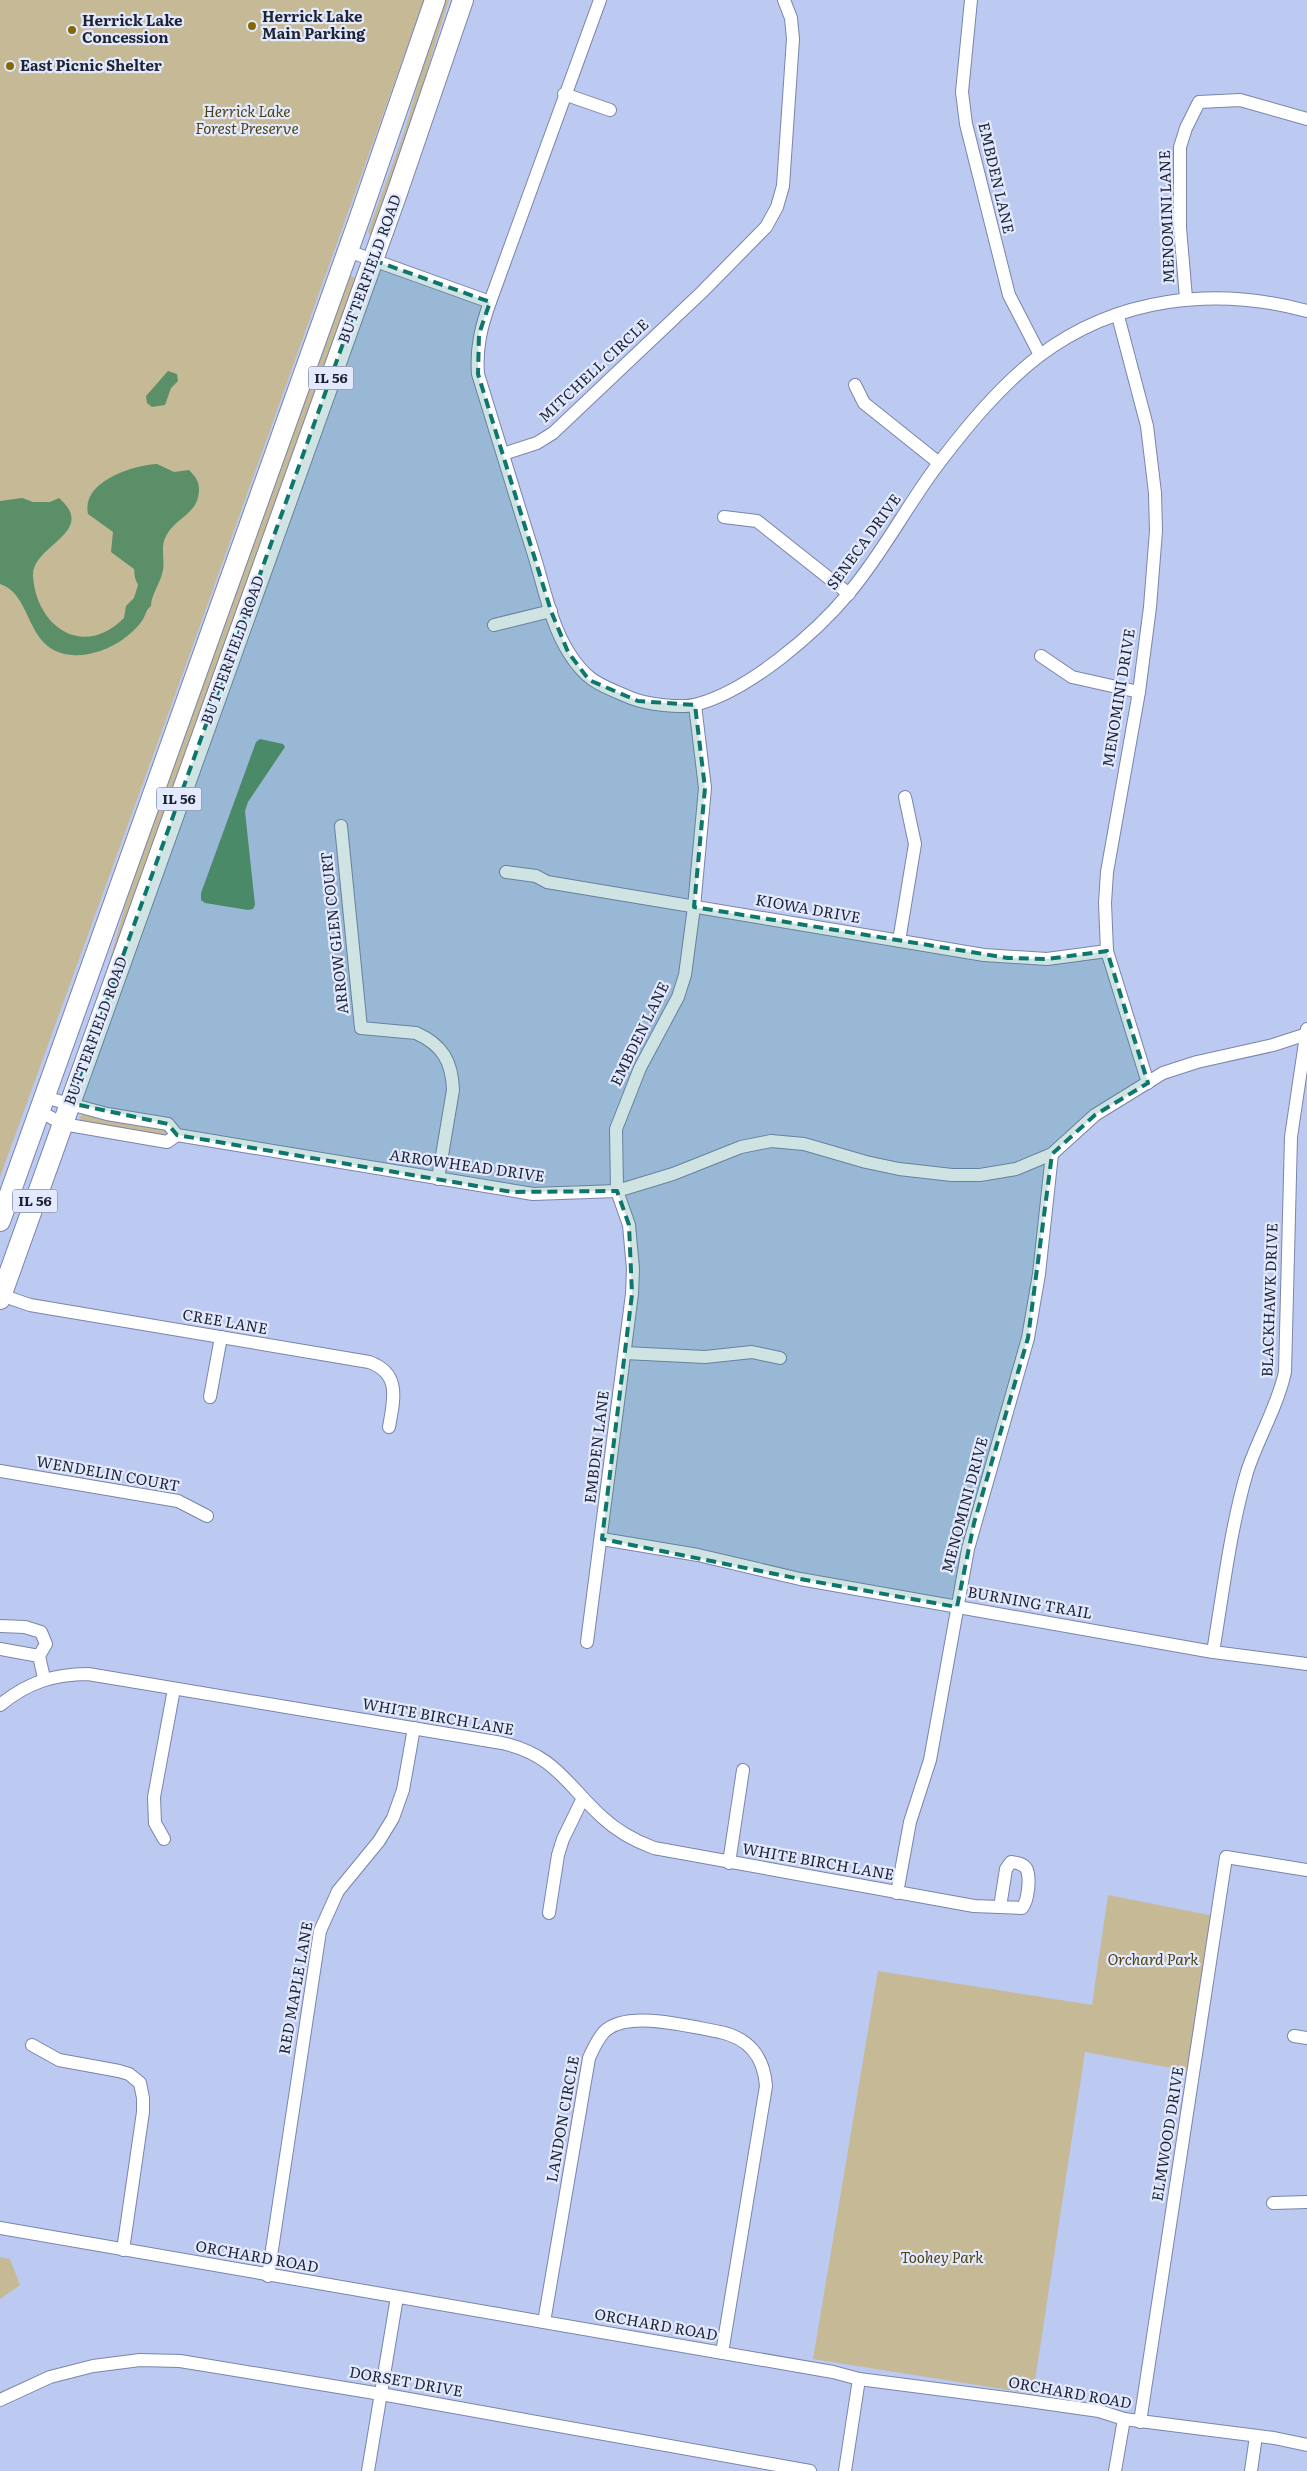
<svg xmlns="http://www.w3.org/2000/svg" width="1307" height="2471" font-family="Literata,serif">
  <rect width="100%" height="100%" fill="#bcc9f1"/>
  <g fill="#c6b996">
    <polygon points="0,0 424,0 188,659 0,1177"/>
    <path d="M441,0H449C423,79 403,161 372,238L368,232L405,130Z"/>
    <polygon points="349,275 358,280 102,988 143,842"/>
    <polygon points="83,1115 169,1129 171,1136 81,1122 79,1117"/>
    <polygon points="1108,1895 1214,1916 1188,2071 1085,2052 1033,2394 813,2359 878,1971 1092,2005"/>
    <polygon points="0,2257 10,2259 20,2285 0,2299"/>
  </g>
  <g fill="#5b8f68">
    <polygon points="168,371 177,374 178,381 171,388 165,405 152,407 147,403 146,396"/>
    <path d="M157,464L174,472L189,470C195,476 199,481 199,489C199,514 177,516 166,536C160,547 165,558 163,570C161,582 151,595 151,606C145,611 146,615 142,621C137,628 129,635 122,640C109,649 88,657 72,655C24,651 34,595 0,584V501L22,498L33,502H50L59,498C99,533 30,545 33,577C37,627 83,659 124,618L126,606L134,598L138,585L135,578L134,569L111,552L113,532L88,514C81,481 134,465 157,464Z"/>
    <polygon points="260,739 283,744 285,747 248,802 245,811 255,905 253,909 248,910 205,903 201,900 201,893 256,742"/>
  </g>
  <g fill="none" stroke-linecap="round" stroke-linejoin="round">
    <g stroke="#7a85aa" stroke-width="14">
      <g id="minor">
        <path d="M600,0L490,302C481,327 476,348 478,374C497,435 515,495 534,555C544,587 551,625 569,653C587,682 601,685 631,698C646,704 682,709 698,704C749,690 815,634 849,593C883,553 907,505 939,463C968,425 1001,385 1039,356C1117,297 1215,286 1307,311"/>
        <polyline points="971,0 962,92 966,124 1009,295 1040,355"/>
        <polyline points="564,94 610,110"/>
        <polyline points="348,251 490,302"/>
        <polyline points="1186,298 1180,228 1180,147 1186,128 1199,102 1240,100 1307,119"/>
        <polyline points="1118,316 1147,426 1155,493 1156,531 1150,607 1139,692 1107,872 1105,903 1107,951 1148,1083"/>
        <polyline points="855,385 864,403 939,463"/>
        <polyline points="503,454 537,443 553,433 702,292 766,227 777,207 783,186 793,39 791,18 784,0"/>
        <polyline points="724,517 757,521 849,594"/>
        <polyline points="494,625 551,611"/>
        <polyline points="1041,656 1072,677 1139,692"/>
        <path d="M341,826L361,1028L416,1033C443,1045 452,1062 453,1090L438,1179"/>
        <polyline points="506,872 536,876 547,882 984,955 1047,959 1107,951"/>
        <polyline points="899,941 915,844 905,797"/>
        <polyline points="44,1097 107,1114 168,1124 177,1135 533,1194 617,1191 673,1174 741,1147 771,1141 804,1144 866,1162 899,1169 952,1175 980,1175 1016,1169 1052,1154 1095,1115 1163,1073 1197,1062 1273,1045 1307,1034"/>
        <polyline points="39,1111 63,1124 167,1142 177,1135"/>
        <path d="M1,1295L30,1305L369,1362C401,1373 394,1399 389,1427"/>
        <polyline points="625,1353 705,1357 752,1352 780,1358"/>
        <polyline points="210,1397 221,1337"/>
        <polyline points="0,1471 178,1501 207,1516"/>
        <polyline points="602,1539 698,1555 800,1579 1213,1652 1307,1664"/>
        <polyline points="0,1626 25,1627 41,1632 46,1644 39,1656 44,1678"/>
        <polyline points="587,1642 632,1294 633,1269 629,1225 617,1191 616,1129 640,1068 678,997 685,975 694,907 705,788 695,705"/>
        <polyline points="0,1649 39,1656"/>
        <path d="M1213,1652C1223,1593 1230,1530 1247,1472C1258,1438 1277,1408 1285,1372L1291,1137L1307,1029"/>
        <path d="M0,1705C27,1683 53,1674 88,1674L502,1743C555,1755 566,1784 602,1817C617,1831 635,1841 654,1848L974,1906L1022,1908C1028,1901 1031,1877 1026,1868C1022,1863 1017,1863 1011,1862L1006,1869L1000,1907"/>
        <polyline points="164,1839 155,1823 154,1797 174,1689"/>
        <polyline points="729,1863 743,1770"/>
        <polyline points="897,1893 910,1822 930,1760 968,1549 1028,1338 1039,1274 1052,1154"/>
        <polyline points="549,1913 558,1855 563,1839 583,1798"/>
        <polyline points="1294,2036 1307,2038"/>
        <polyline points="32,2045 59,2060 119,2071 129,2074 140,2083 143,2098 143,2112 123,2250"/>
        <polyline points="1273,2203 1307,2202"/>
        <polyline points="0,2228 833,2372 859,2379 1014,2399 1099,2411 1124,2419 1274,2438 1307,2445"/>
        <polyline points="268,2276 320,1931 338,1891 379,1841 393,1818 403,1790 414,1728"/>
        <path d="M544,2322L589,2058C593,2049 597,2040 604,2032C627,2009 691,2027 720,2032C749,2038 764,2057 766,2086L722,2353"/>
        <polyline points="0,2400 50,2377 93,2366 140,2360 180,2361 381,2394 810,2471"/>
        <polyline points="1140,2422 1226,1857 1307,1870"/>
        <polyline points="368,2471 397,2297"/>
        <polyline points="845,2471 859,2379"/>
        <polyline points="1115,2471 1124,2419"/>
        <polyline points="1251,2471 1256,2436"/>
      </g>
    </g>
    <g stroke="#7a85aa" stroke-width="22">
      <g id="primary">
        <polyline points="0,1221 359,220 435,0"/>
        <polyline points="0,1299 397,193 463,0"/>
      </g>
    </g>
    <use href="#minor" stroke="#fff" stroke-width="12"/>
    <use href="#primary" stroke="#fff" stroke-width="20"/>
  </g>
  <path fill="#0f766e" fill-opacity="0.2" stroke="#0f766e" stroke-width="4" stroke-dasharray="10 6" stroke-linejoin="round" d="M373,260L490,302L479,334L478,374L551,611L568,652L589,680L638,701L695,705L705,788L694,907L1008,958L1047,959L1107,951L1148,1083L1095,1115L1052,1154L1028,1338L974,1523L957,1607L800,1579L602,1539L632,1294L629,1225L617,1191L512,1192L177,1135L168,1124L70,1103Z"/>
  <g fill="#846903" stroke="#e3eaff" stroke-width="2">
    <circle cx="252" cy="26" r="5"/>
    <circle cx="72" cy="30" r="5"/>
    <circle cx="10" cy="66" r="5"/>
  </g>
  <g text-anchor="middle" stroke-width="4.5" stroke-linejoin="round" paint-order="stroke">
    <g fill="#e3eaff" stroke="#595f6f" stroke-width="1">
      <rect x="308.5" y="366.5" width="45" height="23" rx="4"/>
      <rect x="156.5" y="787.5" width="45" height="23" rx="4"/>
      <rect x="12.5" y="1189.5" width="45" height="23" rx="4"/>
    </g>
    <g font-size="14" font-weight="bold" fill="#1e2331">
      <text x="331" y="383">IL 56</text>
      <text x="179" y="804">IL 56</text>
      <text x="35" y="1206">IL 56</text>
    </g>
    <g font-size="15" font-weight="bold" fill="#1e2331" stroke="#e3eaff" text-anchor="start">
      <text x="262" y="22">Herrick Lake<tspan x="262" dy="17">Main Parking</tspan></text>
      <text x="82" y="26">Herrick Lake<tspan x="82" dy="17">Concession</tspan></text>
      <text x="20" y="71">East Picnic Shelter</text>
    </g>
    <g font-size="15" font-style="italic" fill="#4d3f0e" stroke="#e3eaff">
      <text x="247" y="117">Herrick Lake<tspan x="247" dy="17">Forest Preserve</tspan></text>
      <text x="1153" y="1965">Orchard Park</text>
      <text x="942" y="2263">Toohey Park</text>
    </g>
    <g font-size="15" fill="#1e2331" stroke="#e3eaff">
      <text transform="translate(996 178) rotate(77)" y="5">EMBDEN LANE</text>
      <text transform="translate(1167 217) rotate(-92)" y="5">MENOMINI LANE</text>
      <text transform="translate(370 269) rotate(-70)" y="5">BUTTERFIELD ROAD</text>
      <text transform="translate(594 371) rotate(-43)" y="5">MITCHELL CIRCLE</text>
      <text transform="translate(864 542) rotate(-54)" y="5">SENECA DRIVE</text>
      <text transform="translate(233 650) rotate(-70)" y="5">BUTTERFIELD ROAD</text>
      <text transform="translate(1119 698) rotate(-81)" y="5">MENOMINI DRIVE</text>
      <text transform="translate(808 909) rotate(10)" y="5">KIOWA DRIVE</text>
      <text transform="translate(335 933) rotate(-96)" y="5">ARROW GLEN COURT</text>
      <text transform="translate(96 1031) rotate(-70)" y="5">BUTTERFIELD ROAD</text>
      <text transform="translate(640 1034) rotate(-64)" y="5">EMBDEN LANE</text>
      <text transform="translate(467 1166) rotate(8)" y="5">ARROWHEAD DRIVE</text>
      <text transform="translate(1270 1300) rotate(-88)" y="5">BLACKHAWK DRIVE</text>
      <text transform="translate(225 1322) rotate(10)" y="5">CREE LANE</text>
      <text transform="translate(597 1447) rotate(-83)" y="5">EMBDEN LANE</text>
      <text transform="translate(108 1474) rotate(10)" y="5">WENDELIN COURT</text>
      <text transform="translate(965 1505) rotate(-75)" y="5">MENOMINI DRIVE</text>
      <text transform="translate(1030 1603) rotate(10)" y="5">BURNING TRAIL</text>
      <text transform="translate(438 1717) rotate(10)" y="5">WHITE BIRCH LANE</text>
      <text transform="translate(818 1862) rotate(10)" y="5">WHITE BIRCH LANE</text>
      <text transform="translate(296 1988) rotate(-80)" y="5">RED MAPLE LANE</text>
      <text transform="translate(563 2119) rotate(-80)" y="5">LANDON CIRCLE</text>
      <text transform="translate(1168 2134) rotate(-81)" y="5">ELMWOOD DRIVE</text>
      <text transform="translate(257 2257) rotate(10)" y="5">ORCHARD ROAD</text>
      <text transform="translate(656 2325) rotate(10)" y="5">ORCHARD ROAD</text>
      <text transform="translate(406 2382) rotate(10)" y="5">DORSET DRIVE</text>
      <text transform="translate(1070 2393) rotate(10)" y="5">ORCHARD ROAD</text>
    </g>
  </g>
</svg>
